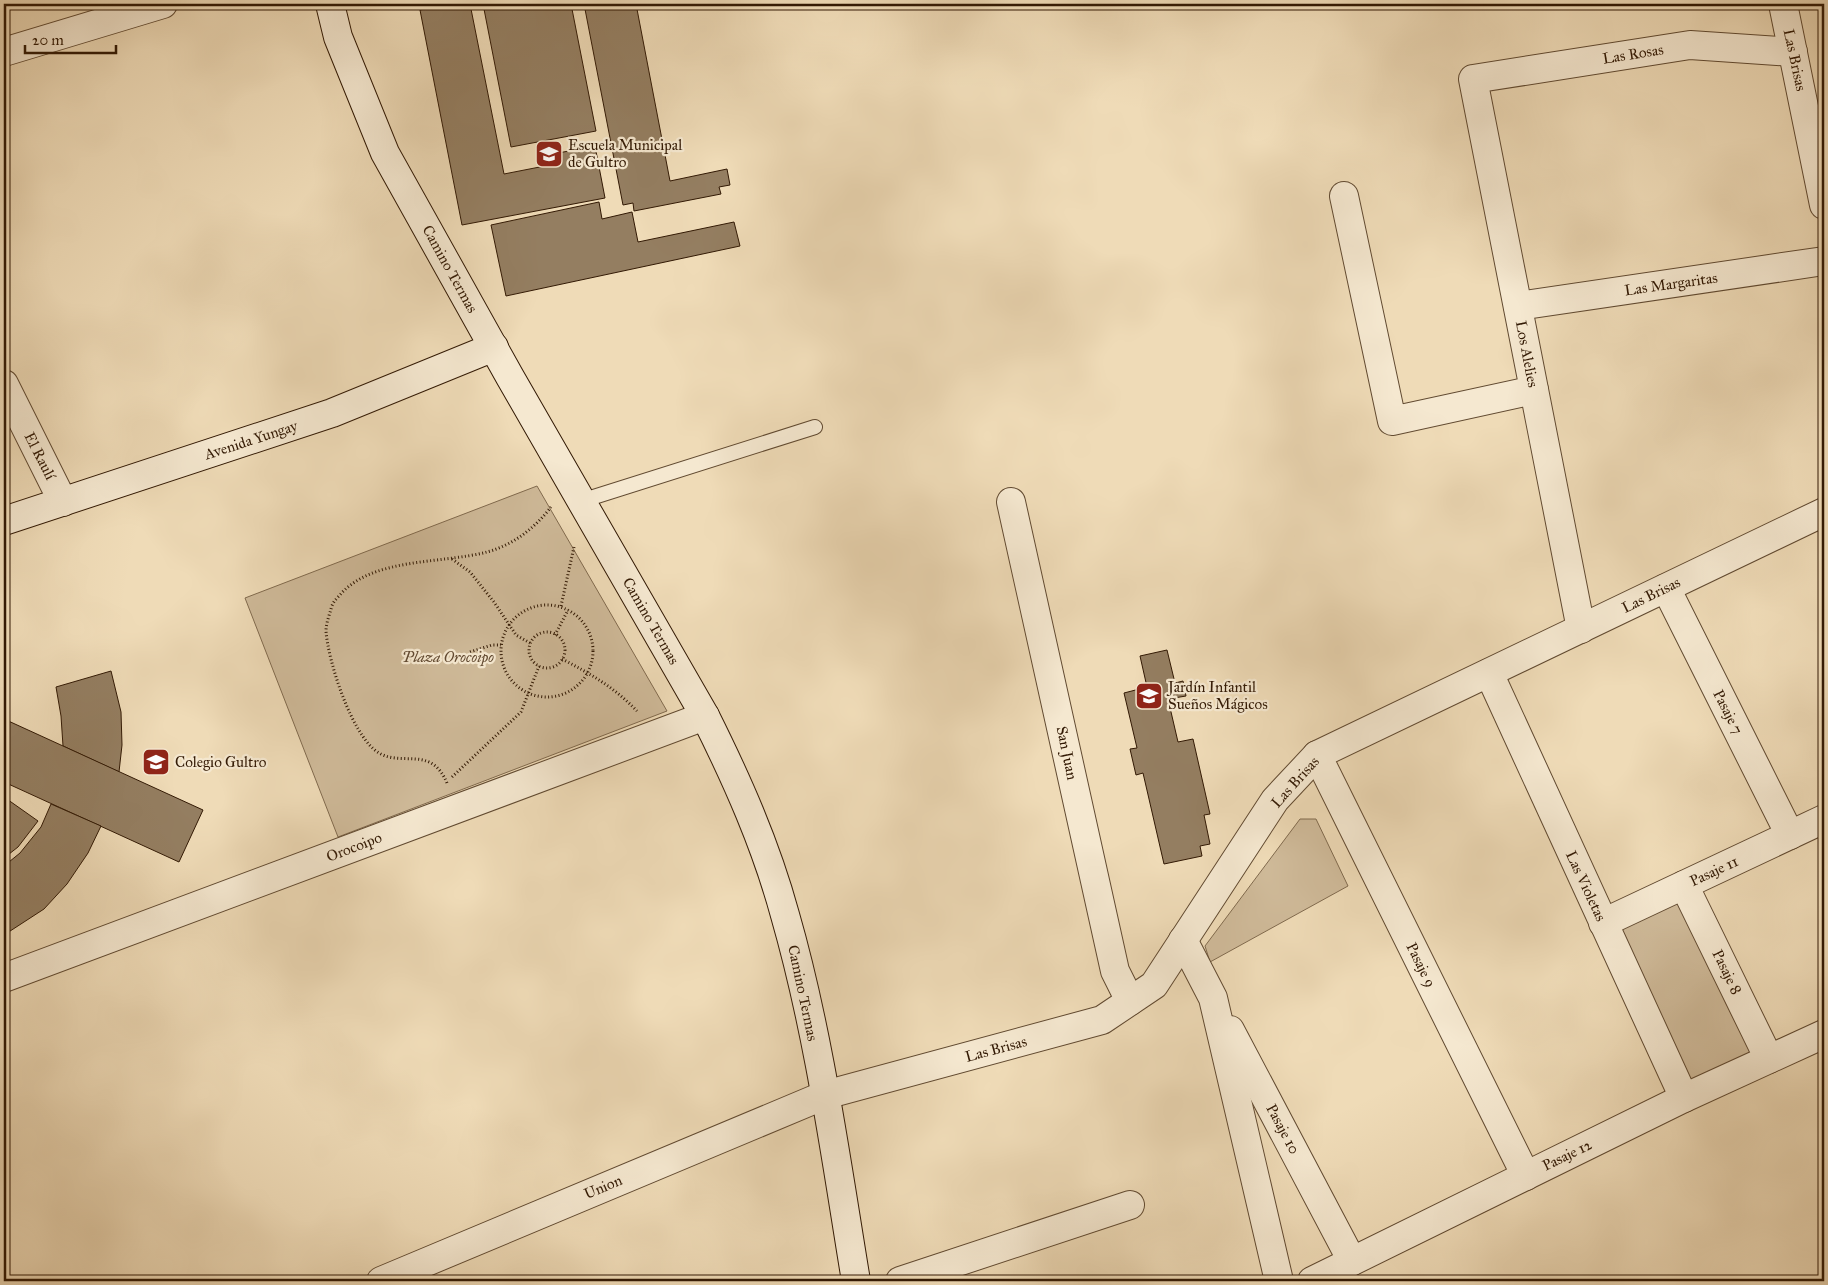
<svg xmlns="http://www.w3.org/2000/svg" width="1828" height="1285" font-family="'IM FELL Great Primer',serif">
  <rect width="100%" height="100%" fill="#efdbb7"/>
  <filter id="stains"><feTurbulence type="fractalNoise" baseFrequency=".004" numOctaves="4"/><feColorMatrix values="0 0 0 0 .2 0 0 0 0 .09 0 0 0 0 .02 0 0 0 .5 -.17"/></filter>
  <radialGradient id="worn" r=".72"><stop offset=".6" stop-color="#630" stop-opacity="0"/><stop offset="1" stop-color="#630" stop-opacity=".3"/></radialGradient>
  <g fill="#cfba99" stroke="#806a4e">
    <polygon points="537,486 667,711 338,837 245,598"/>
    <polygon points="1300,819 1316,819 1348,886 1210,962 1205,946"/>
    <polygon points="1684,885 1769,1059 1684,1098 1603,923"/>
  </g>
  <g fill="#947e61" stroke="#321904">
    <polygon points="452,4 470,4 504,174 555,164 553,154 595,146 605,198 462,225 420,10"/>
    <polygon points="483,4 571,4 596,131 511,147"/>
    <polygon points="584,4 636,4 670,181 727,169 730,185 719,187 721,194 634,211 633,203 623,205"/>
    <polygon points="599,202 602,219 632,212 638,242 734,222 740,246 506,296 491,225"/>
    <polygon points="1167,650 1175,683 1183,681 1186,696 1168,699 1178,742 1193,739 1210,814 1204,815 1210,844 1200,846 1202,856 1164,864 1143,773 1136,775 1130,749 1137,748 1124,693 1147,687 1140,656"/>
    <polygon points="111,671 121,712 122,745 119,772 63,746 61,716 56,687"/>
    <polygon points="4,719 203,810 179,862 4,782"/>
    <polygon points="4,797 38,821 18,847 4,858"/>
    <polygon points="51,804 101,826 88,853 67,884 44,909 4,935 4,866 20,853 41,827"/>
  </g>
  <g fill="none" stroke-linecap="round" stroke-linejoin="round">
    <g stroke="#614a31" stroke-width="16">
      <polyline id="lane" points="581,501 815,427"/>
    </g>
    <g stroke="#614a31" stroke-width="30">
      <g id="street">
        <polyline points="1783,4 1824,205"/>
        <polyline points="4,52 163,4"/>
        <polyline points="1344,196 1392,421 1534,390"/>
        <polyline points="1518,306 1824,261"/>
        <polyline points="4,384 63,502"/>
        <polyline points="1011,502 1115,971 1130,1001"/>
        <polyline points="1666,588 1790,835"/>
        <polyline points="1581,629 1473,79 1690,45 1793,52"/>
        <polyline points="1489,673 1684,1098"/>
        <polyline points="1317,755 1526,1176"/>
        <polyline points="1684,885 1769,1059"/>
        <polyline points="1603,923 1824,819"/>
        <polyline points="1183,940 1213,998 1279,1281"/>
        <polyline points="4,978 705,716"/>
        <polyline points="1230,1030 1352,1261"/>
        <polyline points="381,1281 825,1095 1102,1020 1154,985 1275,800 1317,755 1824,512"/>
        <polyline points="900,1281 1130,1205"/>
        <polyline points="1312,1281 1684,1098 1824,1034"/>
      </g>
    </g>
    <g stroke="#321904" stroke-width="30">
      <g id="secondary">
        <path d="M330,4L338,37L385,153L510,377L705,716C737,780 766,845 785,915C819,1033 836,1160 856,1281"/>
        <polyline points="4,521 332,413 494,347"/>
      </g>
    </g>
    <g stroke="#321904" stroke-width="3" stroke-dasharray="1 2.5" stroke-linecap="butt">
      <polyline points="452,559 470,572 494,602 516,635 530,643"/>
      <circle cx="547" cy="651" r="46"/>
      <polyline points="561,606 574,547"/>
      <circle cx="547" cy="650" r="18"/>
      <polyline points="555,635 568,610"/>
      <polyline points="470,652 492,645 501,645"/>
      <path d="M562,659C591,674 615,688 637,711"/>
      <polyline points="452,777 521,712 539,666"/>
      <path d="M447,783C431,745 403,767 379,753C352,737 328,661 326,631C326,624 329,616 331,609C332,604 335,600 339,596C371,557 442,564 487,552C513,545 535,528 551,507"/>
    </g>
    <use href="#lane" stroke="#f5e8d0" stroke-width="14"/>
    <use href="#street" stroke="#f5e8d0" stroke-width="28"/>
    <use href="#secondary" stroke="#f5e8d0" stroke-width="28"/>
  </g>
  <defs>
    <g id="school-square" transform="scale(1.4375)"><rect x="-9" y="-9" width="18" height="18" rx="4" fill="#8f2418" stroke="#f5e8d0"/><path d="M0-5L7-2L0 1L-7-2ZM-4 1L0 2.5L4 1V4Q0 6-4 4Z" fill="#fff"/></g>
  </defs>
  <g fill-rule="evenodd">
    <use href="#school-square" x="549" y="154"/>
    <use href="#school-square" x="1149" y="696"/>
    <use href="#school-square" x="156" y="762"/>
  </g>
  <g text-anchor="middle" stroke-width="4.5" stroke-linejoin="round" paint-order="stroke">
    <g font-size="15" fill="#321904" stroke="#f5e8d0">
      <text transform="translate(1633 54) rotate(-9)" y="5">Las Rosas</text>
      <text transform="translate(1795 60) rotate(78)" y="5">Las Brisas</text>
      <text transform="translate(450 269) rotate(61)" y="5">Camino Termas</text>
      <text transform="translate(1671 284) rotate(-8)" y="5">Las Margaritas</text>
      <text transform="translate(1527 354) rotate(79)" y="5">Los Alelies</text>
      <text transform="translate(251 440) rotate(-18)" y="5">Avenida Yungay</text>
      <text transform="translate(40 456) rotate(63)" y="5">El Raulí</text>
      <text transform="translate(1651 595) rotate(-26)" y="5">Las Brisas</text>
      <text transform="translate(651 621) rotate(60)" y="5">Camino Termas</text>
      <text transform="translate(1728 712) rotate(63)" y="5">Pasaje 7</text>
      <text transform="translate(1067 753) rotate(78)" y="5">San Juan</text>
      <text transform="translate(1295 782) rotate(-48)" y="5">Las Brisas</text>
      <text transform="translate(354 847) rotate(-21)" y="5">Orocoipo</text>
      <text transform="translate(1714 871) rotate(-25)" y="5">Pasaje 11</text>
      <text transform="translate(1586 886) rotate(65)" y="5">Las Violetas</text>
      <text transform="translate(1421 965) rotate(64)" y="5">Pasaje 9</text>
      <text transform="translate(1727 972) rotate(64)" y="5">Pasaje 8</text>
      <text transform="translate(803 993) rotate(78)" y="5">Camino Termas</text>
      <text transform="translate(996 1049) rotate(-15)" y="5">Las Brisas</text>
      <text transform="translate(1283 1129) rotate(62)" y="5">Pasaje 10</text>
      <text transform="translate(1567 1155) rotate(-26)" y="5">Pasaje 12</text>
      <text transform="translate(603 1187) rotate(-23)" y="5">Union</text>
    </g>
    <g font-size="15" fill="#321904" stroke="#f5e8d0" text-anchor="start">
      <text x="568" y="150">Escuela Municipal<tspan x="568" dy="17">de Gultro</tspan></text>
      <text x="1168" y="692">Jardín Infantil<tspan x="1168" dy="17">Sueños Mágicos</tspan></text>
      <text x="175" y="767">Colegio Gultro</text>
    </g>
    <g font-size="15" font-style="italic" fill="#614931" stroke="#f5e8d0">
      <text x="448" y="662">Plaza Orocoipo</text>
    </g>
  </g>
  <rect width="1828" height="1285" fill="none" stroke="#efdbb7" stroke-width="20"/>
  <rect x="5" y="5" width="1818" height="1275" fill="none" stroke="#321904" stroke-width="2.5"/>
  <rect x="10" y="10" width="1808" height="1265" fill="none" stroke="#321904"/>
  <path d="M25 45v8h91v-8" fill="none" stroke="#321904" stroke-width="2.5"/>
  <text x="32" y="45" font-size="15" fill="#321904" stroke="#f5e8d0" stroke-width="4" paint-order="stroke">20 m</text>
  <rect width="100%" height="100%" filter="url(#stains)"/>
  <rect width="100%" height="100%" fill="url(#worn)"/>
</svg>
